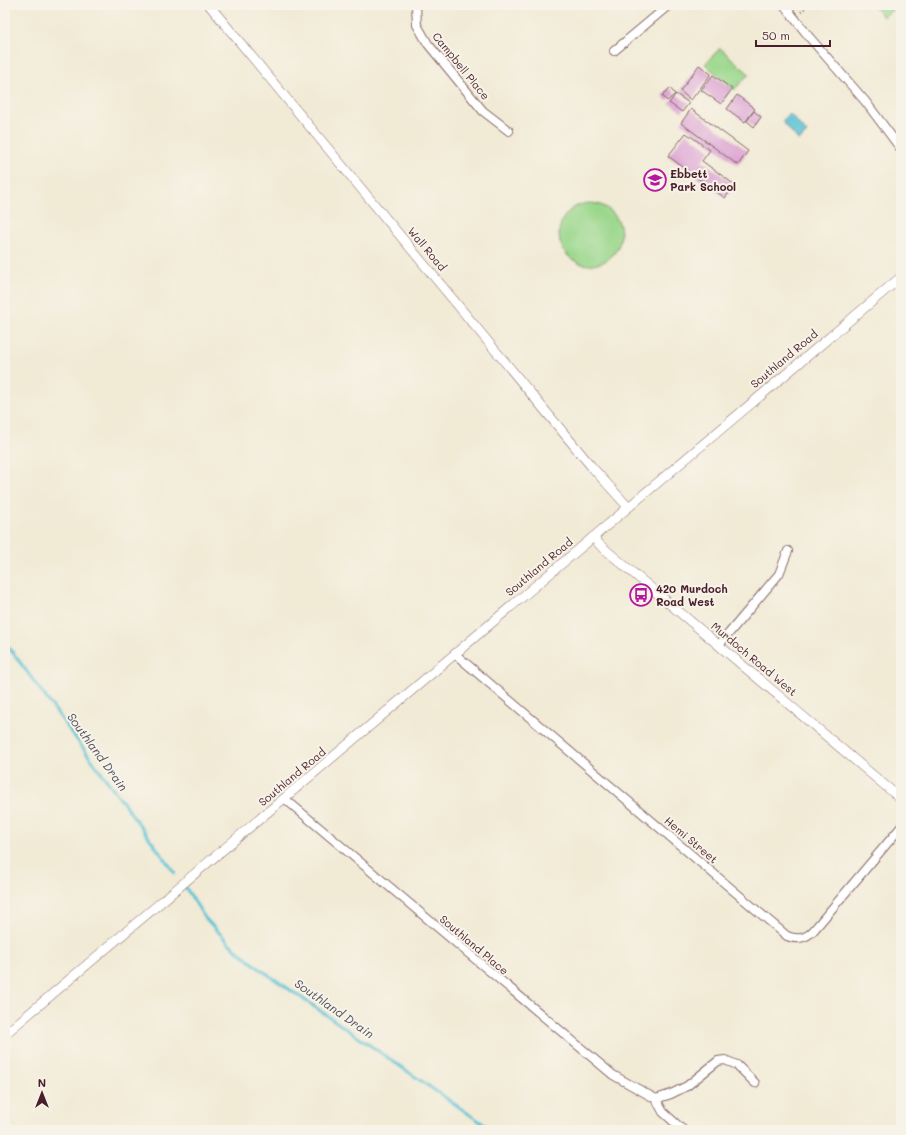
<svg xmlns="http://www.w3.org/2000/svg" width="906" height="1135" font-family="Mali,sans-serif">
  <rect width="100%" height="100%" fill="#f7f3e8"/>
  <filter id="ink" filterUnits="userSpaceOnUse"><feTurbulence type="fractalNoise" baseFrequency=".025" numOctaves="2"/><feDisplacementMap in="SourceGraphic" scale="8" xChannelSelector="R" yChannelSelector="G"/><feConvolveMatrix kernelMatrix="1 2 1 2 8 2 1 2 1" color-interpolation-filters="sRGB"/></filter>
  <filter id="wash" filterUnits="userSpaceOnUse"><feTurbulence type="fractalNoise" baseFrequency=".012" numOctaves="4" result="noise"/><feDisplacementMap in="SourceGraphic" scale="16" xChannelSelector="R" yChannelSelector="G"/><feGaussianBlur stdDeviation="0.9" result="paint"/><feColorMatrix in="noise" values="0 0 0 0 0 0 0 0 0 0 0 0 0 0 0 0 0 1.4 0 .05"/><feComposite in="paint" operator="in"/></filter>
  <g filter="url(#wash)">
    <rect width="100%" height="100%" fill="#f1ead5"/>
    <g fill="#9ad78b" stroke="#727b5b">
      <polygon points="873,5 901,5 901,12 896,7 883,17"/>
      <polygon points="720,48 749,74 734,90 705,64"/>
      <circle cx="590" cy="234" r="31"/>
    </g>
    <polygon fill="#5ac3d6" stroke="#527180" points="790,114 807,133 799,141 782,121"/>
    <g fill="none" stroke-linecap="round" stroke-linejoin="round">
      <g stroke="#5ac3d6" stroke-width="3">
        <polyline points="5,642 175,873"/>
        <polyline points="184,885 205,918 231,945 260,969 492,1130"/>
      </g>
    </g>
    <g id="blocks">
      <g fill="#d99ad1">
        <polygon points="699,65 711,74 691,100 680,91"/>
        <polygon points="713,75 732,89 721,104 701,90"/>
        <polygon points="670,88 675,94 667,101 662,95"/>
        <polygon points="676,94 689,103 682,112 669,103"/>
        <polygon points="737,95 755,109 745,122 727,109"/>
        <polygon points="691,109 748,151 738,165 681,123"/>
        <polygon points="754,111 761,117 754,127 747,121"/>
        <polygon points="686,133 710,150 702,161 735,185 725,198 668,156"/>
      </g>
    </g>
  </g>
  <g filter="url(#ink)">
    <use href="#blocks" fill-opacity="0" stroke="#846666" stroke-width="1"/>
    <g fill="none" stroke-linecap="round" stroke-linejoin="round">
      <g stroke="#846666" stroke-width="10">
        <g id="minor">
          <polyline points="416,5 417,25 428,44 483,111 509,131"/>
          <polyline points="784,5 810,38 865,101 901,149"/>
          <polyline points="614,51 669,5"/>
          <polyline points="719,645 779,574 788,551"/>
          <path d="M455,654L787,936C797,940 805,939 813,931L901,827"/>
          <polyline points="284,798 613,1075 656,1099"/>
          <polyline points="656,1099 671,1094 687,1086 718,1061 725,1060 737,1065 755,1083"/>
          <polyline points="656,1099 663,1112 683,1130"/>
        </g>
      </g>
      <g stroke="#846666" stroke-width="10">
        <g id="tertiary">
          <polyline points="209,5 591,466 628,507"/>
          <polyline points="593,537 600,545 901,799"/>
          <polyline points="5,1034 901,277"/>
        </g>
      </g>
      <polyline stroke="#846666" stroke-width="2" stroke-dasharray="1 3" stroke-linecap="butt" points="801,12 808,5"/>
      <use href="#minor" stroke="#fff" stroke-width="8"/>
      <use href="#tertiary" stroke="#fff" stroke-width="9"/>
    </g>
  </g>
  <defs>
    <g id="school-ring" transform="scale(1.15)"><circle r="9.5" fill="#f7f3e8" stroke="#b5179e" stroke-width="1.5"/><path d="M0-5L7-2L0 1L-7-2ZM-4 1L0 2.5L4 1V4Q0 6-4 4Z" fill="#b5179e"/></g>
    <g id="bus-ring" transform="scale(1.15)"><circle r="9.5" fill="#f7f3e8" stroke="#b5179e" stroke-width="1.5"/><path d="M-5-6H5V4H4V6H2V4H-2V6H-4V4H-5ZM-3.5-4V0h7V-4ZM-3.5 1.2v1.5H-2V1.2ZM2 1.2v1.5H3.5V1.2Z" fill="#b5179e"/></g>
  </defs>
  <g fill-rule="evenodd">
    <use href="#school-ring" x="655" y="180"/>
    <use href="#bus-ring" x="641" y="595"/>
  </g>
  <g text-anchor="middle" stroke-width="4" stroke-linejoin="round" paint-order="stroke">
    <g font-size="11" fill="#4a1f2b" stroke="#f7f3e8">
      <text transform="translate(461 66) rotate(51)" y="4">Campbell Place</text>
      <text transform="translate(427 249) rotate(50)" y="4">Wall Road</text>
      <text transform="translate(784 359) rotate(-40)" y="4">Southland Road</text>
      <text transform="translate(539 567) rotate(-40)" y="4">Southland Road</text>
      <text transform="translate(754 659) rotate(40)" y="4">Murdoch Road West</text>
      <text transform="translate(292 777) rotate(-40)" y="4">Southland Road</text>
      <text transform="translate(691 840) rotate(40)" y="4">Hemi Street</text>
      <text transform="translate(474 945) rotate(40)" y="4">Southland Place</text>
    </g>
    <g font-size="11" font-weight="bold" fill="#4a1f2b" stroke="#f7f3e8" text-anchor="start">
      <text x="670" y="178">Ebbett<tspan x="670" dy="13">Park School</tspan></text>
      <text x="656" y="593">420 Murdoch<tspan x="656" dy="13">Road West</tspan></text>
    </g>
    <g font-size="12" font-style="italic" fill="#4f505e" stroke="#f7f3e8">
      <text transform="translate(97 752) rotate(54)" y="4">Southland Drain</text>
      <text transform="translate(334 1009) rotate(35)" y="4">Southland Drain</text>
    </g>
  </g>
  <rect width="906" height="1135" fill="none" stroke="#f7f3e8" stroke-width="20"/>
  <g transform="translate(42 1093)" stroke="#f7f3e8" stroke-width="3" paint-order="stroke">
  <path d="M0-3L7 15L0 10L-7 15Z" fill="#4a1f2b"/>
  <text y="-6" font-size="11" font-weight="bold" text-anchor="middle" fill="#4a1f2b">N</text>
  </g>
  <path d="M756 40v6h74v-6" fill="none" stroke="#4a1f2b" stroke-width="2"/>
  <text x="762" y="40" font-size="12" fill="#4a1f2b" stroke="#f7f3e8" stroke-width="3" paint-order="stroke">50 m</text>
</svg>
